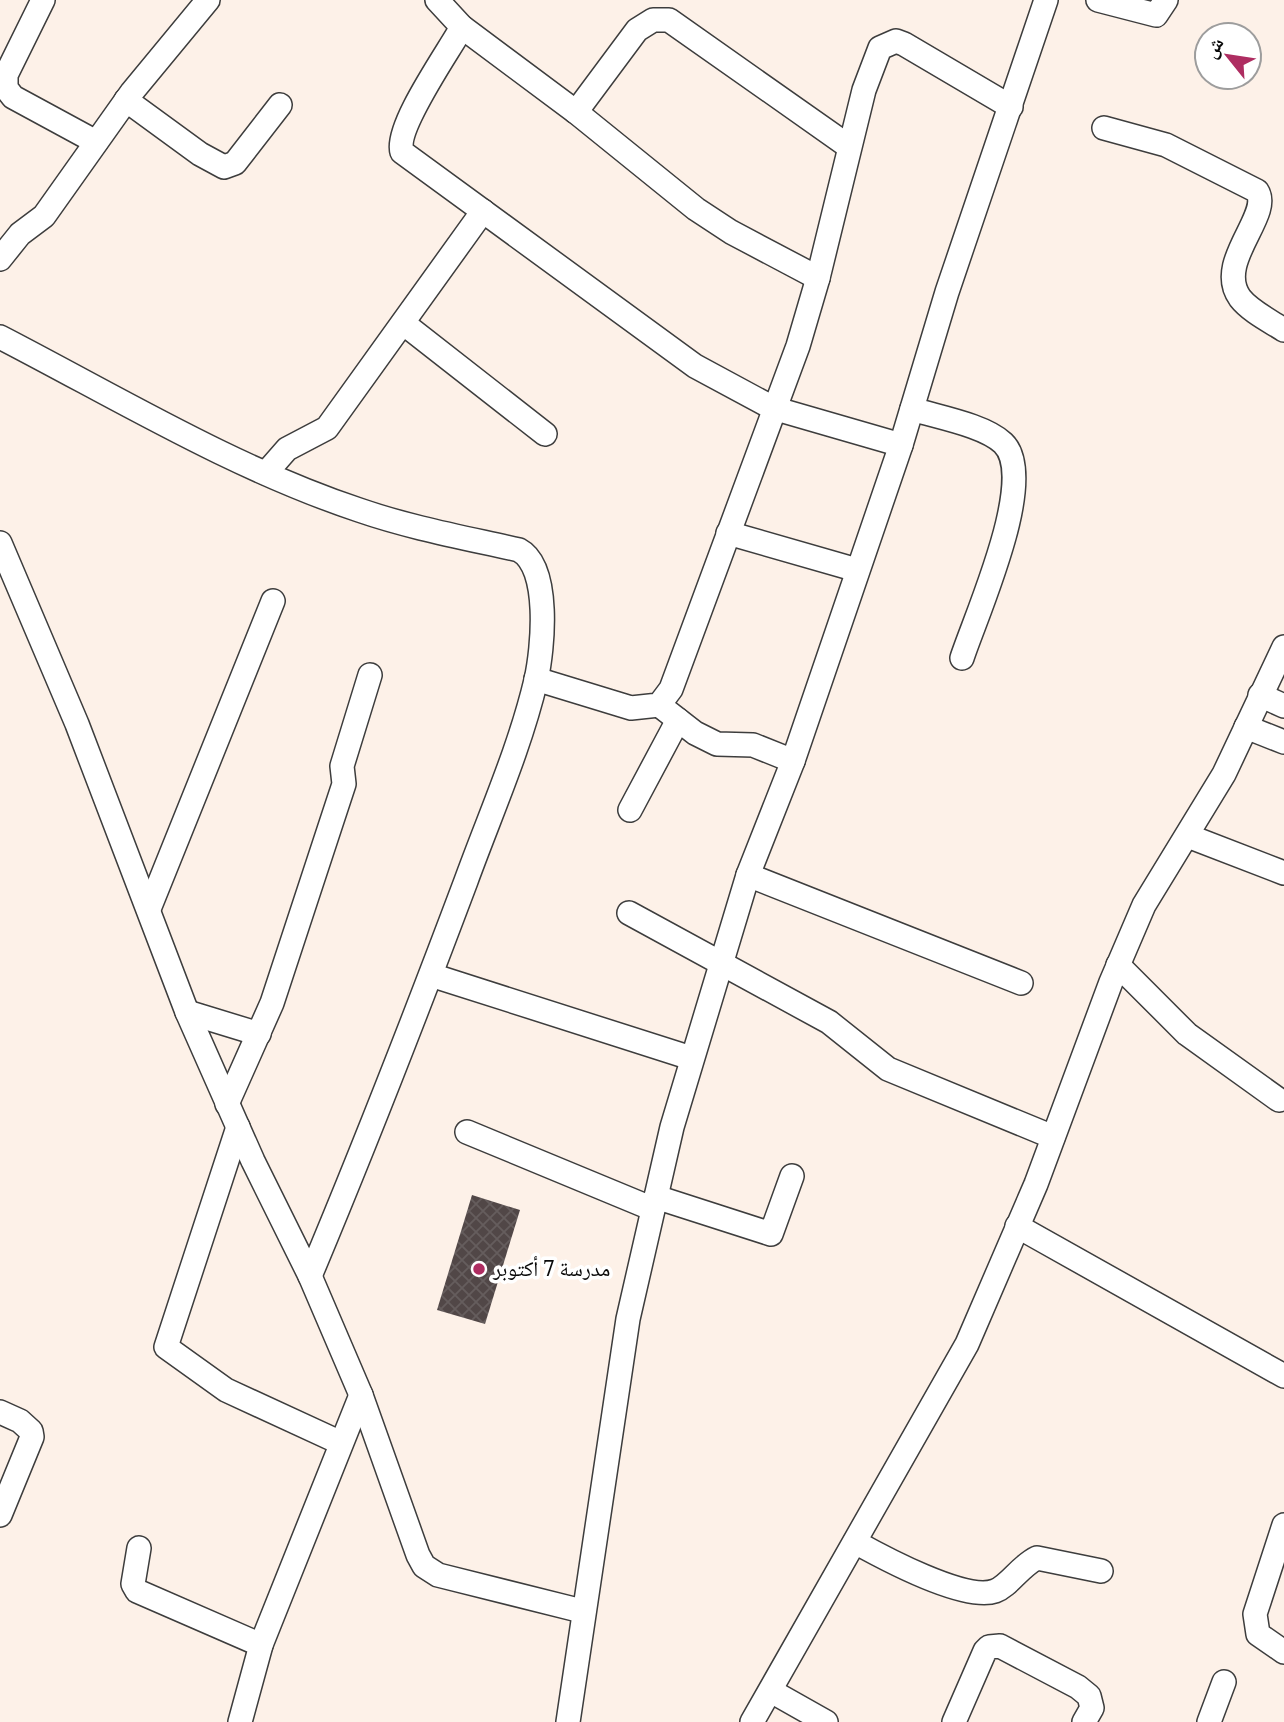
<svg xmlns="http://www.w3.org/2000/svg" width="1284" height="1722" font-family="Georgia,'Noto Naskh Arabic',serif">
  <defs>
    <pattern id="building-cross-hatch" width="8" height="8" patternUnits="userSpaceOnUse" patternTransform="scale(1.75)"><rect width="8" height="8" fill="#514747"/><path d="M0 0l8 8M0 8l8-8" fill="none" stroke="#655d5d"/></pattern>
  </defs>
  <rect width="100%" height="100%" fill="#fdf1e8"/>
  <polygon fill="url(#building-cross-hatch)" points="472,1195 520,1210 485,1324 437,1310"/>
  <g fill="none" stroke-linecap="round" stroke-linejoin="round">
    <g stroke="#3d3d3d" stroke-width="26">
      <g id="minor">
        <polyline points="43,0 6,75 6,88 13,97 96,142"/>
        <polyline points="437,0 462,27 576,112 696,209 731,232 818,278"/>
        <polyline points="1098,0 1156,15 1166,0"/>
        <path d="M462,27C449,51 394,128 402,152L695,366L773,408L901,445"/>
        <polyline points="126,100 200,154 224,167 235,163 280,105"/>
        <polyline points="576,112 637,30 653,20 669,20 848,146"/>
        <path d="M1104,128L1166,145L1257,191C1273,215 1214,262 1240,298C1250,311 1270,321 1284,330"/>
        <polyline points="0,259 20,234 44,216 132,92 208,0"/>
        <polyline points="403,323 545,434"/>
        <path d="M0,337C118,398 233,468 359,510C411,528 466,538 519,550C551,567 543,649 536,680C520,748 490,815 466,881C416,1014 365,1145 310,1276"/>
        <path d="M912,409C937,417 984,425 1003,443C1039,477 976,615 962,658"/>
        <polyline points="266,473 287,449 327,428 483,211"/>
        <polyline points="728,533 857,570"/>
        <polyline points="0,543 77,724 187,1012 253,1161 310,1276 361,1395 418,1555 424,1566 438,1575 582,1611"/>
        <polyline points="536,679 631,708 659,705 671,689 798,346 818,278 864,90 880,48 896,41 904,44 1011,107"/>
        <polyline points="1260,695 1284,706"/>
        <polyline points="659,705 695,733 717,744 753,745 793,761"/>
        <polyline points="1246,727 1284,742"/>
        <polyline points="630,810 678,720"/>
        <polyline points="1188,836 1284,873"/>
        <polyline points="748,875 1021,983"/>
        <polyline points="149,909 273,601"/>
        <polyline points="629,913 829,1022 888,1069 1053,1137"/>
        <polyline points="1118,965 1187,1034 1279,1100"/>
        <polyline points="431,975 691,1058"/>
        <polyline points="187,1012 259,1034"/>
        <polyline points="227,1104 272,1003 344,784 342,766 370,675"/>
        <polyline points="238,1127 166,1347 226,1390 341,1443"/>
        <polyline points="467,1132 653,1209"/>
        <polyline points="656,1197 771,1234 792,1176"/>
        <polyline points="1017,1226 1284,1376"/>
        <polyline points="0,1412 20,1421 31,1431 32,1437 0,1515"/>
        <polyline points="1284,1525 1255,1614 1258,1634 1284,1652"/>
        <path d="M855,1542C882,1557 965,1602 995,1591C1009,1586 1020,1566 1037,1558L1101,1571"/>
        <polyline points="139,1548 133,1584 137,1591 261,1645"/>
        <polyline points="771,1691 826,1722"/>
        <polyline points="240,1722 261,1645 361,1395"/>
        <polyline points="568,1722 628,1319 672,1127 748,875 793,761 901,445 947,292 1046,0"/>
        <polyline points="752,1722 967,1344 1036,1184 1111,982 1144,905 1224,774 1284,647"/>
        <polyline points="954,1722 985,1651 989,1647 1000,1646 1078,1687 1089,1696 1092,1708 1084,1722"/>
        <polyline points="1209,1722 1224,1682"/>
      </g>
    </g>
    <use href="#minor" stroke="#fff" stroke-width="23"/>
  </g>
  <circle fill="#ae2d61" stroke="#fff" stroke-width="2.5" cx="479" cy="1269" r="7"/>
  <g text-anchor="middle" stroke-width="7" stroke-linejoin="round" paint-order="stroke">
    <g font-size="21" fill="#0a0a0a" stroke="#fff" text-anchor="start">
      <text x="493" y="1276">مدرسة 7 أكتوبر</text>
    </g>
  </g>
  <g transform="translate(1228 56) rotate(300)"><circle r="33" fill="#ffffff" stroke="#9d9d9d" stroke-width="2"/>
  <path d="M0-5L12 26L0 18L-12 26Z" fill="#ae2d61"/>
  <text y="-10" font-size="19" font-weight="bold" text-anchor="middle" fill="#0a0a0a">ش</text>
  </g>
</svg>
